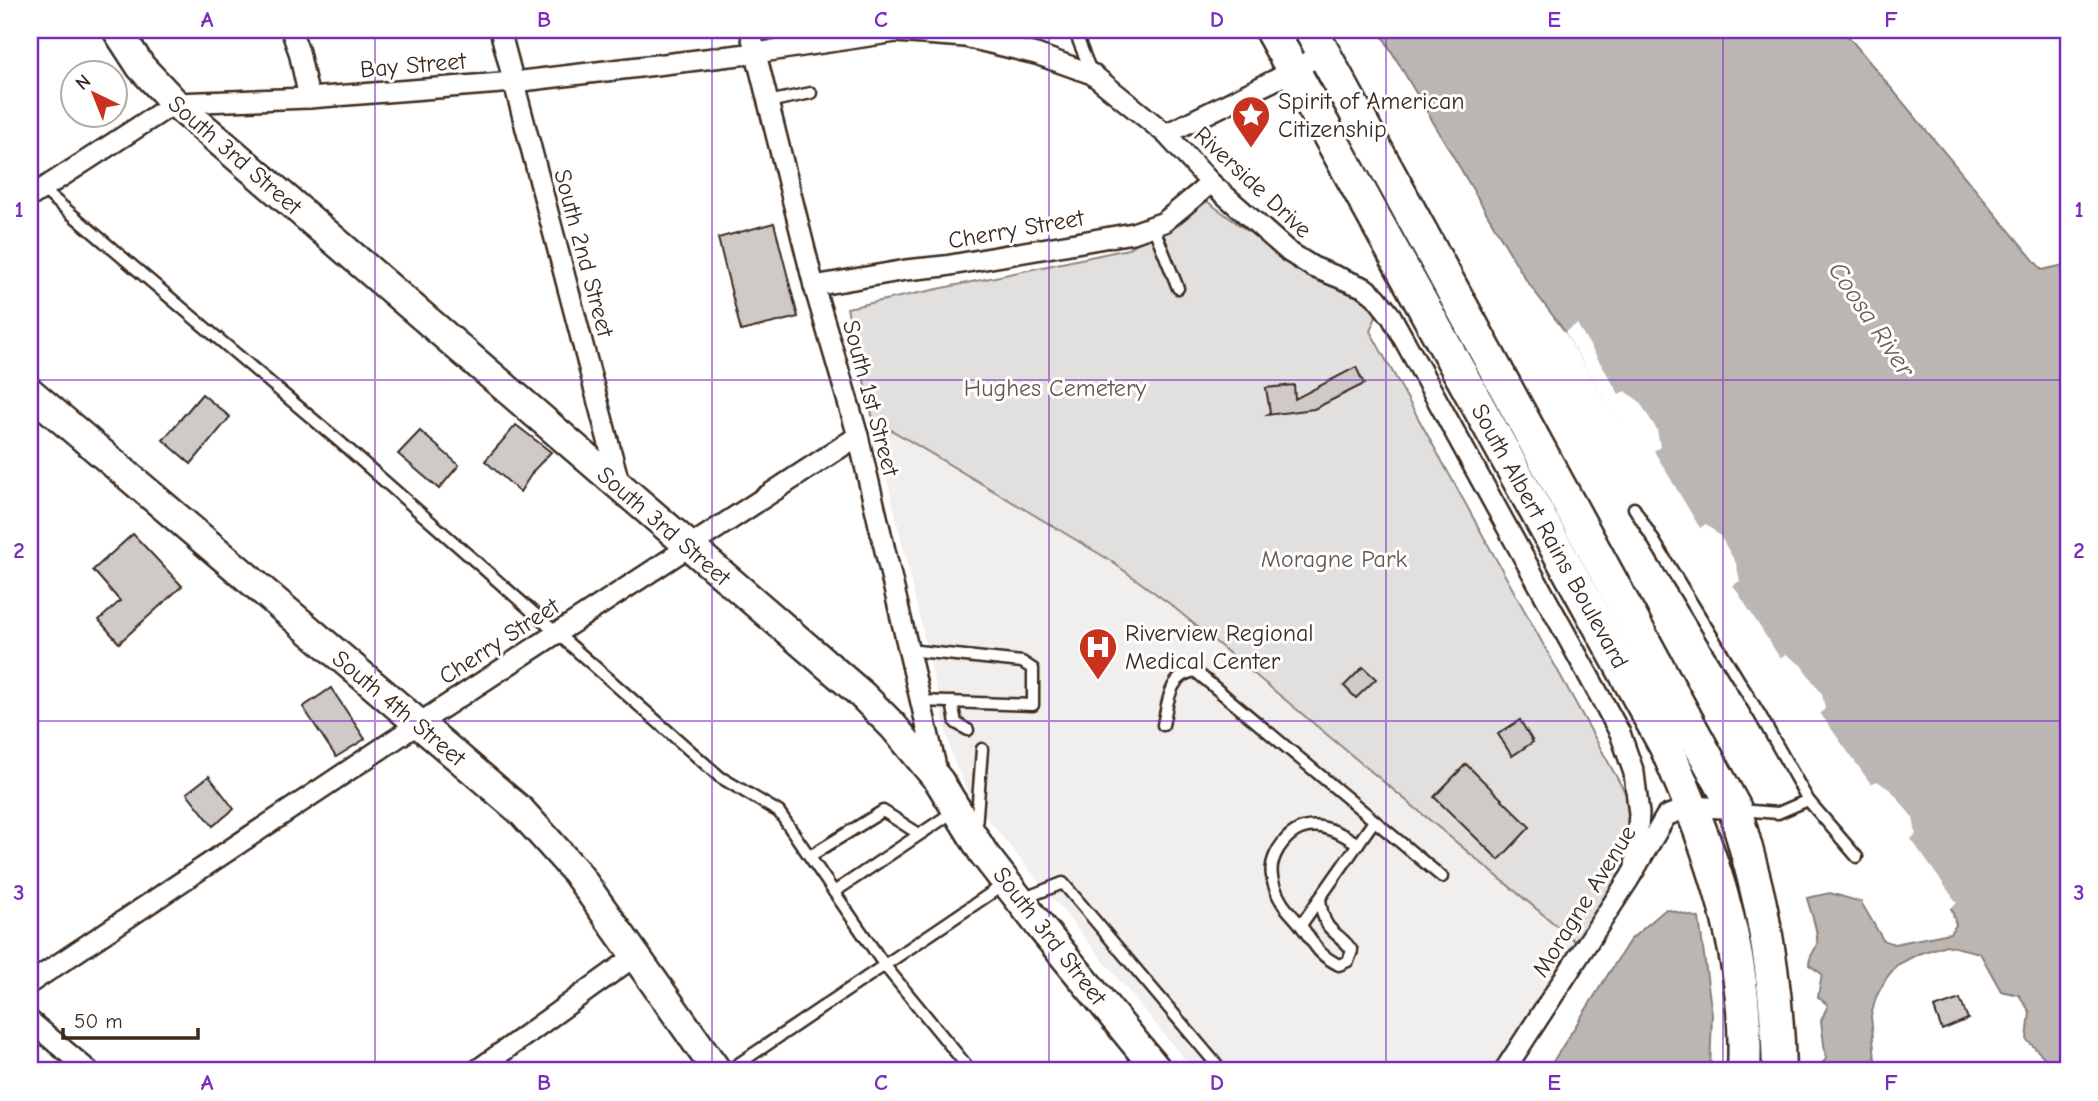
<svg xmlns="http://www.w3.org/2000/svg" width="2098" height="1101" font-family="'Comic Neue',sans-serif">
  <rect width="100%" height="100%" fill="#fff"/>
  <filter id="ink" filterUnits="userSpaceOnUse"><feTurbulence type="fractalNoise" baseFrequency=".0143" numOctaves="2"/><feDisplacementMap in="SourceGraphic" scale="14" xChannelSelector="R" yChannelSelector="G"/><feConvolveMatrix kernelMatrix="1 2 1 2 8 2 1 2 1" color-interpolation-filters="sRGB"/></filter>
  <g filter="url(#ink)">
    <polygon fill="#f1efee" points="873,419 1108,559 1170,604 1580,946 1494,1071 1194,1071 971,799 952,757"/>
    <polygon fill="#e2e0de" stroke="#8e857e" stroke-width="2" points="1204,199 1300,269 1356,291 1374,307 1376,317 1370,331 1632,805 1625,877 1581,946 1170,604 1108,559 873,419 847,308 1128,249"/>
    <g fill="#bcb6b3" stroke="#887e77" stroke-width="2">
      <path d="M1379,30H1843L2042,270L2068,264V1065L2050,1063L2027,1040L2030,1012L2019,995L2001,991L1980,953L1946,945L1918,954L1897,965L1887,977L1876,997L1871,1016L1876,1071H1825L1820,1066L1826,1059L1821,1021L1828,1005L1818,997L1822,974L1809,965C1809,955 1815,952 1817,944C1819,930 1810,911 1807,898L1830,893L1861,902L1883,940L1894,944L1950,933L1956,925L1952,910L1764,657L1566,333L1526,280Z"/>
      <polygon points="1666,909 1699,918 1712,1015 1710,1071 1547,1071 1630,940"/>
    </g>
    <polygon fill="#fff" points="1577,324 1619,394 1625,391 1639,401 1657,430 1660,447 1654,451 1700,528 1706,524 1720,536 1736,563 1740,581 1733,585 1780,658 1786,654 1801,665 1822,694 1825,709 1820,713 1871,784 1877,781 1892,791 1913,818 1916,834 1911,839 1957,903 1947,910 1763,659 1740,624 1567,336 1565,332"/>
    <g fill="#cfcac7" stroke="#3b2a1e" stroke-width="2">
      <polygon points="774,223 798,317 741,331 718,238"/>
      <polygon points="1356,367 1364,384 1314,409 1267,415 1270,412 1266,388 1294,385 1295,399"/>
      <polygon points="202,394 230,417 191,464 163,440"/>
      <polygon points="516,425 551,452 534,470 520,492 485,461"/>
      <polygon points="420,431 459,465 439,489 398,454"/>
      <polygon points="133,534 182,586 119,643 99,620 120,601 93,570"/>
      <polygon points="1363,667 1376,679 1356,698 1344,686"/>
      <polygon points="331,688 365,739 336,757 303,707"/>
      <polygon points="1520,720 1533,742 1512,756 1498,734"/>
      <polygon points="1466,764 1530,827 1499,860 1434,797"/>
      <polygon points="209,776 234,809 213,826 187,793"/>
      <polygon points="1960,999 1968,1019 1942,1030 1934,1008"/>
    </g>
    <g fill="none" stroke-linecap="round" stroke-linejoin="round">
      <g stroke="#3b2a1e" stroke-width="15">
        <g id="lane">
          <polyline points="1074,30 1092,74"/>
          <polyline points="768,102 811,93"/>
          <polyline points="42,189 340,442 720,777 779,812 885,966 971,1071"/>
          <polyline points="1153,226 1178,288"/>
          <polyline points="1634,508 1760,715 1808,800 1778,813 1739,810"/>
          <polyline points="908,650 1022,662 1033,669 1033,705 920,701"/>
          <polyline points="952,702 956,723 968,730"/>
          <path d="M1163,725C1168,702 1169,675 1195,671L1442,877"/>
          <polyline points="1808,800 1857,857"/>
          <polyline points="976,828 982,749"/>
          <polyline points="810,856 883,811 919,834"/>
          <polyline points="834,892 953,812"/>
          <polyline points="1022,899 1063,883 1222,1071"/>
          <path d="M1320,899C1321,908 1323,919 1328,926C1336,936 1345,939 1352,951L1348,961L1339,965C1317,954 1316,946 1302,927C1291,912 1282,908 1275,888C1269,872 1271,861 1279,848C1301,814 1331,826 1358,844"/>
          <polyline points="1301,925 1374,821"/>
          <polyline points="728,1071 1006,883"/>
        </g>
      </g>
      <g stroke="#3b2a1e" stroke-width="24">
        <g id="street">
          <polyline points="291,30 299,52 309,98"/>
          <polyline points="500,30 620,486"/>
          <polyline points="750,30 814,286 858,436 938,775"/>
          <polyline points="1166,134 1293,71 1324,52"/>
          <polyline points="30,197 175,103 309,98 514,82 756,53 896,32 965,37 1036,54 1092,74 1166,134 1211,183 1289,252 1313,267 1365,288 1376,297 1391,316 1620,733 1634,773 1639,814 1635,869"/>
          <polyline points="814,286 906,270 945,266 1133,233 1164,222 1211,183"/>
          <polyline points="30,983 418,724 858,436"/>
          <polyline points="30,1021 89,1071"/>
          <polyline points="476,1071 635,956"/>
          <polyline points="1504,1071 1629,879 1666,816 1692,806 1735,809"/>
        </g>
      </g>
      <g stroke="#3b2a1e" stroke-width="33">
        <g id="secondary">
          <polyline points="117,30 141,67 175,103 861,694 893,726 939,781 984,854 1043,930 1158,1071"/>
          <polyline points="30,392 521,811 576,872 717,1071"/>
        </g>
      </g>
      <g stroke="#3b2a1e" stroke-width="37">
        <g id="primary">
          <path d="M1271,30L1665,745C1711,848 1750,957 1744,1071"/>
          <path d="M1311,30L1735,809C1744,842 1754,875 1761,909C1772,963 1778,1017 1779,1071"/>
        </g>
      </g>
      <use href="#lane" stroke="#fff" stroke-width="10"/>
      <use href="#street" stroke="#fff" stroke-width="19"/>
      <use href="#secondary" stroke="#fff" stroke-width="28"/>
      <use href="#primary" stroke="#fff" stroke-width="32"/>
    </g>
  </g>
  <path fill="none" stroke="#7b2cbf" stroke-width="2" stroke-opacity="0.55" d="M375,30V1071M712,30V1071M1049,30V1071M1386,30V1071M1723,30V1071M30,380H2068M30,721H2068"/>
  <defs>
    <g id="sight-pin" transform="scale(2.0125)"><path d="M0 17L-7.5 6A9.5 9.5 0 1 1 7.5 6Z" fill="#c8321e" stroke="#fff"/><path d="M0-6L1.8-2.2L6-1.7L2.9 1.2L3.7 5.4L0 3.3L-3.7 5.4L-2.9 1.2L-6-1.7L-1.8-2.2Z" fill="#fff"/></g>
    <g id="hospital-pin" transform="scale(2.0125)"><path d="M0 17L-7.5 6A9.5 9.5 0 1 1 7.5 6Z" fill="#c8321e" stroke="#fff"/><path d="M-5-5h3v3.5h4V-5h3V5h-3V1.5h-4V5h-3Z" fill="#fff"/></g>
  </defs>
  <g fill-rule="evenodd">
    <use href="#sight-pin" x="1251" y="115"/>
    <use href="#hospital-pin" x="1098" y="647"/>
  </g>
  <g text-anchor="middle" stroke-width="6" stroke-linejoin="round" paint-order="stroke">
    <g font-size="24" fill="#3b2a1e" stroke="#fff">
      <text transform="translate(413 65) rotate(-5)" y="8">Bay Street</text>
      <text transform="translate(235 155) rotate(41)" y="8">South 3rd Street</text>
      <text transform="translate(1253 182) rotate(43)" y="8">Riverside Drive</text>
      <text transform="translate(1016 229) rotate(-10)" y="8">Cherry Street</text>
      <text transform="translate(584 253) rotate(75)" y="8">South 2nd Street</text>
      <text transform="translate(871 398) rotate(75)" y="8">South 1st Street</text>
      <text transform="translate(664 526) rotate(41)" y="8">South 3rd Street</text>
      <text transform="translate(1550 536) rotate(61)" y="8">South Albert Rains Boulevard</text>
      <text transform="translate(499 641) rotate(-33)" y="8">Cherry Street</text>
      <text transform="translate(399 708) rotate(40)" y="8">South 4th Street</text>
      <text transform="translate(1584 901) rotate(-58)" y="8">Moragne Avenue</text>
      <text transform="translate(1050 936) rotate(52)" y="8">South 3rd Street</text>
    </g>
    <g font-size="24" fill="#3b2a1e" stroke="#fff" text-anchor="start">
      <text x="1278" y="109">Spirit of American<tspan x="1278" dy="28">Citizenship</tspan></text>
      <text x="1125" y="641">Riverview Regional<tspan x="1125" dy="28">Medical Center</tspan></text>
    </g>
    <g font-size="24" fill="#65584e" stroke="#fff">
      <text x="1055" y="396">Hughes Cemetery</text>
      <text x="1334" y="567">Moragne Park</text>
    </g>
    <g font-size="26" font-style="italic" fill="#685b52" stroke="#fff">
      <text transform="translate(1872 319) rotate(56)" y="9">Coosa River</text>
    </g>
  </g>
  <rect width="2098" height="1101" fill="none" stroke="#fff" stroke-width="77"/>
  <g transform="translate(94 94) rotate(317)"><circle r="33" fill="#ffffff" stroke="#b1aaa5" stroke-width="2"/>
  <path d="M0-5L12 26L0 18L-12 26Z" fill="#c8321e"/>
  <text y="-10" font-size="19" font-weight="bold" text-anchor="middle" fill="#3b2a1e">N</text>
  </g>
  <path d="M63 1028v10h135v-10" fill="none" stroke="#3b2a1e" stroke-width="3.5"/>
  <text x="74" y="1028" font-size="21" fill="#3b2a1e" stroke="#ffffff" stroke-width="5" paint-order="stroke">50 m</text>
  <rect x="38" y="38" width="2022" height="1024" fill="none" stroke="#7b2cbf" stroke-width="2.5"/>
  <g font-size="23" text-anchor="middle" font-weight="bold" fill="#7b2cbf">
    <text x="207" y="27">A</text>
    <text x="544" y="27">B</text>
    <text x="881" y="27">C</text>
    <text x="1217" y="27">D</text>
    <text x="1554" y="27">E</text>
    <text x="1891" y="27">F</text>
    <text x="19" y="217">1</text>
    <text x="2079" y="217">1</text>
    <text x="19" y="558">2</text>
    <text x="2079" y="558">2</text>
    <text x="19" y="900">3</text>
    <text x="2079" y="900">3</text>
    <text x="207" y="1090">A</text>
    <text x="544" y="1090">B</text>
    <text x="881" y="1090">C</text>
    <text x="1217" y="1090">D</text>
    <text x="1554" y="1090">E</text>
    <text x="1891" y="1090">F</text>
  </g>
</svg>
